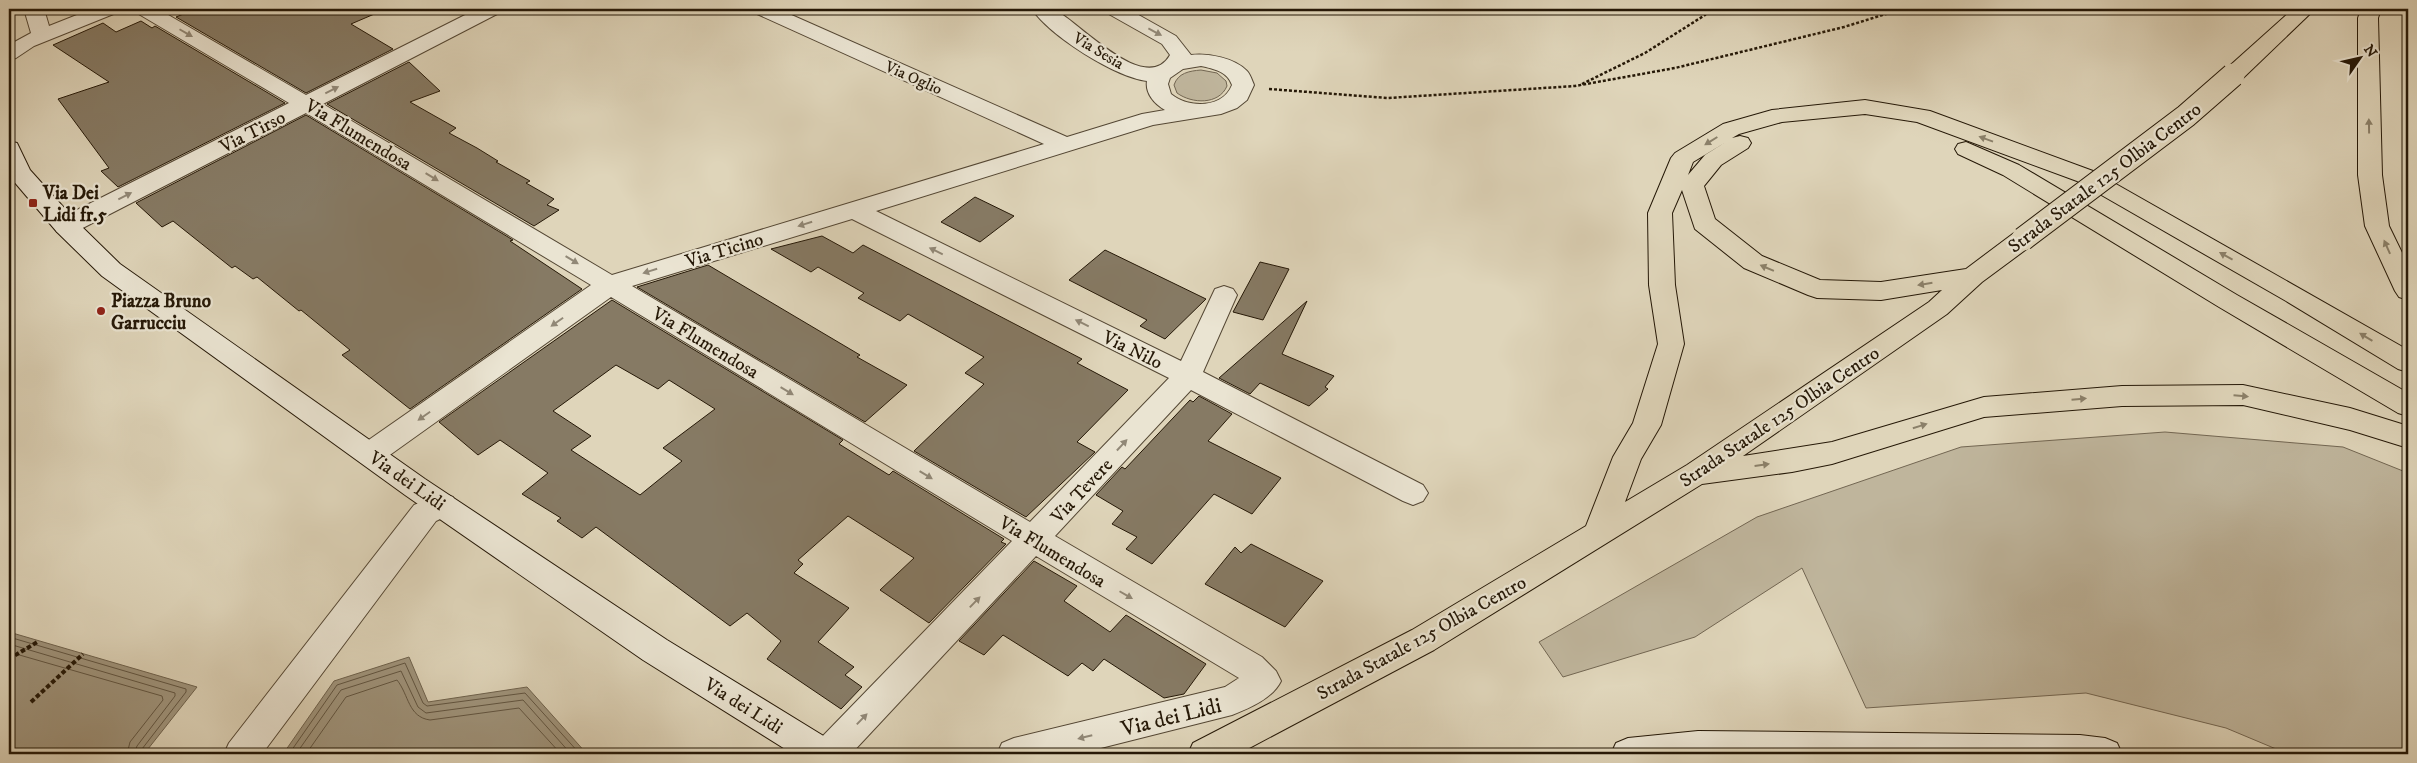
<svg xmlns="http://www.w3.org/2000/svg" width="2417" height="763" font-family="'IM FELL DW Pica',serif">
  <rect width="100%" height="100%" fill="#dfd5ba"/>
  <filter id="stains"><feTurbulence type="fractalNoise" baseFrequency=".004" numOctaves="4"/><feColorMatrix values="0 0 0 0 .2 0 0 0 0 .09 0 0 0 0 .02 0 0 0 .5 -.17"/></filter>
  <radialGradient id="worn" r=".72"><stop offset=".6" stop-color="#630" stop-opacity="0"/><stop offset="1" stop-color="#630" stop-opacity=".3"/></radialGradient>
  <g fill="#bfb59c" stroke="#726652">
    <path d="M1201,70L1217,73L1226,81L1227,86C1219,105 1192,104 1177,93L1174,85C1178,73 1189,71 1201,70Z"/>
    <polygon points="2165,432 2343,447 2408,473 2408,754 2288,754 2226,728 2086,693 1866,708 1802,568 1695,637 1563,677 1539,642 1757,517 1961,447"/>
  </g>
  <g fill="#a0957d" stroke="#6f634e">
    <polygon points="9,632 197,687 144,754 9,754"/>
    <polygon points="409,657 428,702 527,687 587,754 283,754 334,681"/>
  </g>
  <g fill="none" stroke-linecap="round" stroke-linejoin="round">
    <g stroke="#625642" stroke-width="1">
      <polyline points="9,637 186,689 186,692 142,749 141,754"/>
      <polyline points="9,644 175,693 175,696 137,746 134,754"/>
      <polyline points="9,652 162,696 163,700 130,742 127,754"/>
      <polyline points="289,754 337,685 405,663 423,703 427,706 525,693 580,754"/>
      <polyline points="296,754 341,690 401,671 418,707 426,713 523,700 571,754"/>
      <path d="M306,754L346,697L397,680C409,695 408,717 430,720L519,708L561,754"/>
    </g>
  </g>
  <g fill="#867a64" stroke="#251807" fill-rule="evenodd">
    <polygon points="196,9 386,9 351,24 393,49 306,93 176,17"/>
    <polygon points="141,21 152,28 155,26 285,103 118,187 101,171 109,168 58,99 109,82 53,45 103,23 116,32"/>
    <polygon points="409,62 440,91 410,102 456,128 449,133 477,148 498,161 496,162 530,181 526,183 554,199 547,205 559,210 534,226 327,104"/>
    <polygon points="306,115 513,240 510,241 582,289 410,409 342,355 350,350 301,310 299,311 257,277 253,279 235,266 232,268 173,221 162,227 136,203"/>
    <polygon points="975,197 1014,216 980,242 941,222"/>
    <polygon points="822,236 853,253 863,245 1082,359 1077,363 1128,390 1077,442 1095,452 1026,517 914,451 984,384 965,373 984,357 908,314 900,321 858,298 864,293 818,267 811,272 771,249"/>
    <polygon points="1105,250 1206,299 1165,339 1140,326 1147,320 1069,280"/>
    <polygon points="1260,262 1289,269 1263,320 1233,312"/>
    <polygon points="708,265 860,355 857,357 907,385 865,422 637,287"/>
    <path d="M612,300L843,440L839,444L889,475L893,471L1004,539L1001,542L1006,544L929,623L880,590L914,558L848,516L798,560L803,564L794,573L849,608L818,642L854,667L845,675L862,687L841,709L767,659L781,641L747,613L730,626L596,527L582,538L557,521L561,518L522,494L548,473L500,440L478,455L439,422ZM616,365L658,389L669,380L715,409L663,448L682,461L640,495L571,450L591,436L553,411Z"/>
    <polygon points="1307,301 1282,354 1334,376 1325,387 1328,389 1309,406 1260,383 1250,394 1219,378"/>
    <polygon points="1199,396 1232,414 1208,441 1281,478 1252,514 1214,494 1152,564 1126,549 1137,537 1112,524 1123,511 1096,495 1122,467 1125,469 1190,400 1193,402"/>
    <polygon points="1251,544 1323,581 1285,627 1205,584 1235,547 1241,553"/>
    <polygon points="1034,561 1077,586 1064,601 1110,632 1126,615 1206,664 1184,694 1164,698 1104,659 1093,671 1082,663 1068,676 1003,635 984,655 959,641"/>
  </g>
  <g fill="none" stroke-linecap="round" stroke-linejoin="round">
    <g stroke="#544734" stroke-width="2">
      <g id="minor">
        <polygon points="24,9 44,9 49,26 92,9 119,9 116,13 34,46 16,58 9,60 9,45 31,33"/>
        <path d="M134,9H158L306,95L477,9H502L499,13L323,104L612,275L1044,144L755,13L752,9H778L1067,137L1142,114L1165,110C1154,104 1145,93 1147,81C1115,77 1050,36 1032,9C1038,9 1049,7 1055,10C1079,22 1146,97 1170,55L1162,44L1107,13L1104,9H1128L1176,36L1191,55C1208,53 1235,58 1247,71C1250,74 1252,80 1254,85L1247,100L1237,108L1221,114L1153,125L876,211L1181,361L1215,289L1224,286L1233,289L1237,295L1203,372L1423,485L1428,493L1423,501L1413,505L1403,501L1191,390L1055,536L1262,657L1276,671L1281,681C1273,698 1250,708 1232,715L1077,754H997L1002,743L1014,738L1225,687L1239,678L1036,556L851,754H811L816,743L1012,541L611,297L380,462L370,465L360,462L356,454L360,446L591,285L306,113L75,232L66,234L57,232L54,226L57,220L289,103L137,13ZM1201,66C1214,69 1227,71 1232,85C1223,108 1189,109 1171,94L1168,84L1170,78L1183,69ZM852,219L1169,378L1030,522L632,286Z"/>
        <polygon points="442,493 453,497 457,505 453,513 436,521 262,754 224,754 229,743 414,505"/>
      </g>
    </g>
    <g stroke="#251807" stroke-width="2">
      <g id="secondary">
        <polygon points="9,141 17,143 30,170 75,220 120,264 425,479 667,640 835,743 840,754 793,754 643,660 405,495 102,276 57,232 11,178 9,175"/>
        <polygon points="1698,731 2080,735 2105,738 2117,743 2122,754 1611,754 1616,743 1628,738"/>
      </g>
    </g>
    <g stroke="#251807" stroke-width="2">
      <g id="primary">
        <polygon points="2293,9 2315,9 2241,80 2233,81 2225,80 2222,75 2225,70"/>
        <polygon points="2361,9 2381,9 2378,18 2382,175 2389,226 2408,265 2408,300 2399,297 2395,291 2365,226 2358,175 2358,18"/>
        <path d="M1865,100L1930,111L2093,171L2408,350V372L2398,369L2286,301L2077,181L1917,122L1865,114L1782,122L1739,134L1732,138L1740,136L1748,138L1751,143L1748,148L1721,165L1704,186L1715,219L1762,256L1820,280L1881,282L1966,269L2014,233L2023,231L2032,233L2035,239L2032,245L1982,282L1947,314L1743,456L1832,442L1984,397L2122,386L2243,385L2350,408L2408,426V448L2350,430L2243,405L2122,406L1984,417L1832,464L1792,472L1702,484L1434,650L1238,754H1188L1193,743L1412,630L1586,526L1613,457L1633,423L1658,344L1649,285L1648,213L1671,158L1675,153L1723,124L1772,110ZM1726,142L1705,155L1688,175L1693,162ZM1682,190L1695,229L1744,268L1808,295L1817,298L1881,300L1942,290L1929,302L1687,465L1625,502L1641,459L1661,425L1684,344L1675,285L1672,213Z"/>
        <polygon points="1966,142 2019,165 2237,295 2408,393 2408,416 2398,413 2219,307 2003,175 1958,154 1955,149 1958,144"/>
      </g>
    </g>
    <g stroke="#251807" stroke-width="2.5" stroke-dasharray="3 2" stroke-linecap="butt">
      <polyline points="1582,84 1645,53 1705,15 1709,9"/>
      <polyline points="1269,89 1388,98 1575,86 1675,68 1844,27 1902,9"/>
    </g>
    <g stroke="#251807" stroke-width="4" stroke-dasharray="4.5 2.5" stroke-linecap="butt">
      <polyline points="9,659 39,641"/>
      <polyline points="31,702 83,654"/>
    </g>
    <use href="#minor" fill="#eae4d2" fill-rule="evenodd"/>
    <use href="#secondary" fill="#eae4d2" fill-rule="evenodd"/>
    <use href="#primary" fill="#dfd5ba" fill-rule="evenodd"/>
    <g stroke="#251807" stroke-width="25" stroke-linecap="butt">
      <polyline id="primary-bridge" points="2023,239 2186,116 2233,75"/>
    </g>
    <use href="#primary-bridge" stroke="#dfd5ba" stroke-width="23"/>
  </g>
  <defs><path id="oneway-solid" d="M-6-.8H1V-3.2L6.5 0L1 3.2V.8H-6Z" transform="scale(1.25)"/></defs>
  <g fill="#918877">
    <use href="#oneway-solid" transform="translate(1155 32) rotate(28)"/>
    <use href="#oneway-solid" transform="translate(186 33) rotate(30)"/>
    <use href="#oneway-solid" transform="translate(332 90) rotate(-27)"/>
    <use href="#oneway-solid" transform="translate(432 177) rotate(31)"/>
    <use href="#oneway-solid" transform="translate(125 196) rotate(-27)"/>
    <use href="#oneway-solid" transform="translate(805 224) rotate(163)"/>
    <use href="#oneway-solid" transform="translate(936 251) rotate(-154)"/>
    <use href="#oneway-solid" transform="translate(572 260) rotate(31)"/>
    <use href="#oneway-solid" transform="translate(650 271) rotate(163)"/>
    <use href="#oneway-solid" transform="translate(557 322) rotate(145)"/>
    <use href="#oneway-solid" transform="translate(1082 323) rotate(-154)"/>
    <use href="#oneway-solid" transform="translate(787 391) rotate(31)"/>
    <use href="#oneway-solid" transform="translate(424 416) rotate(145)"/>
    <use href="#oneway-solid" transform="translate(1122 445) rotate(-47)"/>
    <use href="#oneway-solid" transform="translate(926 475) rotate(31)"/>
    <use href="#oneway-solid" transform="translate(1126 595) rotate(30)"/>
    <use href="#oneway-solid" transform="translate(975 602) rotate(-46)"/>
    <use href="#oneway-solid" transform="translate(862 719) rotate(-46)"/>
    <use href="#oneway-solid" transform="translate(1085 737) rotate(166)"/>
  </g>
  <g fill="#8b8069">
    <use href="#oneway-solid" transform="translate(2369 126) rotate(-91)"/>
    <use href="#oneway-solid" transform="translate(1986 139) rotate(-160)"/>
    <use href="#oneway-solid" transform="translate(1711 141) rotate(148)"/>
    <use href="#oneway-solid" transform="translate(2387 247) rotate(-114)"/>
    <use href="#oneway-solid" transform="translate(2226 256) rotate(-151)"/>
    <use href="#oneway-solid" transform="translate(1767 268) rotate(-157)"/>
    <use href="#oneway-solid" transform="translate(1925 284) rotate(171)"/>
    <use href="#oneway-solid" transform="translate(2366 337) rotate(-149)"/>
    <use href="#oneway-solid" transform="translate(2241 396) rotate(5)"/>
    <use href="#oneway-solid" transform="translate(2079 399) rotate(-5)"/>
    <use href="#oneway-solid" transform="translate(1920 426) rotate(-17)"/>
    <use href="#oneway-solid" transform="translate(1762 465) rotate(-8)"/>
  </g>
  <g fill="#8f2418" stroke="#eae4d2" stroke-width="2">
    <rect x="28" y="198" width="10" height="10" rx="2.5"/>
    <circle cx="101" cy="311" r="5"/>
  </g>
  <g text-anchor="middle" stroke-width="4.5" stroke-linejoin="round" paint-order="stroke">
    <g font-size="16" fill="#251807" stroke="#eae4d2">
      <text transform="translate(1099 50) rotate(31)" y="6">Via Sesia</text>
      <text transform="translate(914 77) rotate(24)" y="6">Via Oglio</text>
    </g>
    <g font-size="19" fill="#251807" stroke="#eae4d2">
      <text transform="translate(252 131) rotate(-27)" y="7">Via Tirso</text>
      <text transform="translate(359 134) rotate(31)" y="7">Via Flumendosa</text>
      <text transform="translate(2104 177) rotate(-37)" y="7">Strada Statale 125 Olbia Centro</text>
      <text transform="translate(724 249) rotate(-17)" y="7">Via Ticino</text>
      <text transform="translate(706 342) rotate(31)" y="7">Via Flumendosa</text>
      <text transform="translate(1133 349) rotate(26)" y="7">Via Nilo</text>
      <text transform="translate(1779 416) rotate(-34)" y="7">Strada Statale 125 Olbia Centro</text>
      <text transform="translate(408 480) rotate(35)" y="7">Via dei Lidi</text>
      <text transform="translate(1081 490) rotate(-47)" y="7">Via Tevere</text>
      <text transform="translate(1053 551) rotate(31)" y="7">Via Flumendosa</text>
      <text transform="translate(1421 637) rotate(-29)" y="7">Strada Statale 125 Olbia Centro</text>
      <text transform="translate(744 705) rotate(32)" y="7">Via dei Lidi</text>
    </g>
    <g font-size="19" font-weight="bold" fill="#251807" stroke="#eae4d2" text-anchor="start">
      <text x="43" y="199">Via Dei<tspan x="43" dy="22">Lidi fr.5</tspan></text>
      <text x="111" y="307">Piazza Bruno<tspan x="111" dy="22">Garrucciu</tspan></text>
    </g>
    <g font-size="22" fill="#251807" stroke="#eae4d2">
      <text transform="translate(1171 716) rotate(-14)" y="8">Via dei Lidi</text>
    </g>
  </g>
  <rect width="2417" height="763" fill="none" stroke="#dfd5ba" stroke-width="30"/>
  <rect x="10" y="10" width="2397" height="743" fill="none" stroke="#251807" stroke-width="2.5"/>
  <rect x="15" y="15" width="2387" height="733" fill="none" stroke="#251807"/>
  <g transform="translate(2360 58) rotate(56)" stroke="#eae4d2" stroke-width="4" paint-order="stroke">
  <path d="M0-4L9 19L0 12L-9 19Z" fill="#251807"/>
  <text y="-8" font-size="14" font-weight="bold" text-anchor="middle" fill="#251807">N</text>
  </g>
  <rect width="100%" height="100%" filter="url(#stains)"/>
  <rect width="100%" height="100%" fill="url(#worn)"/>
</svg>
